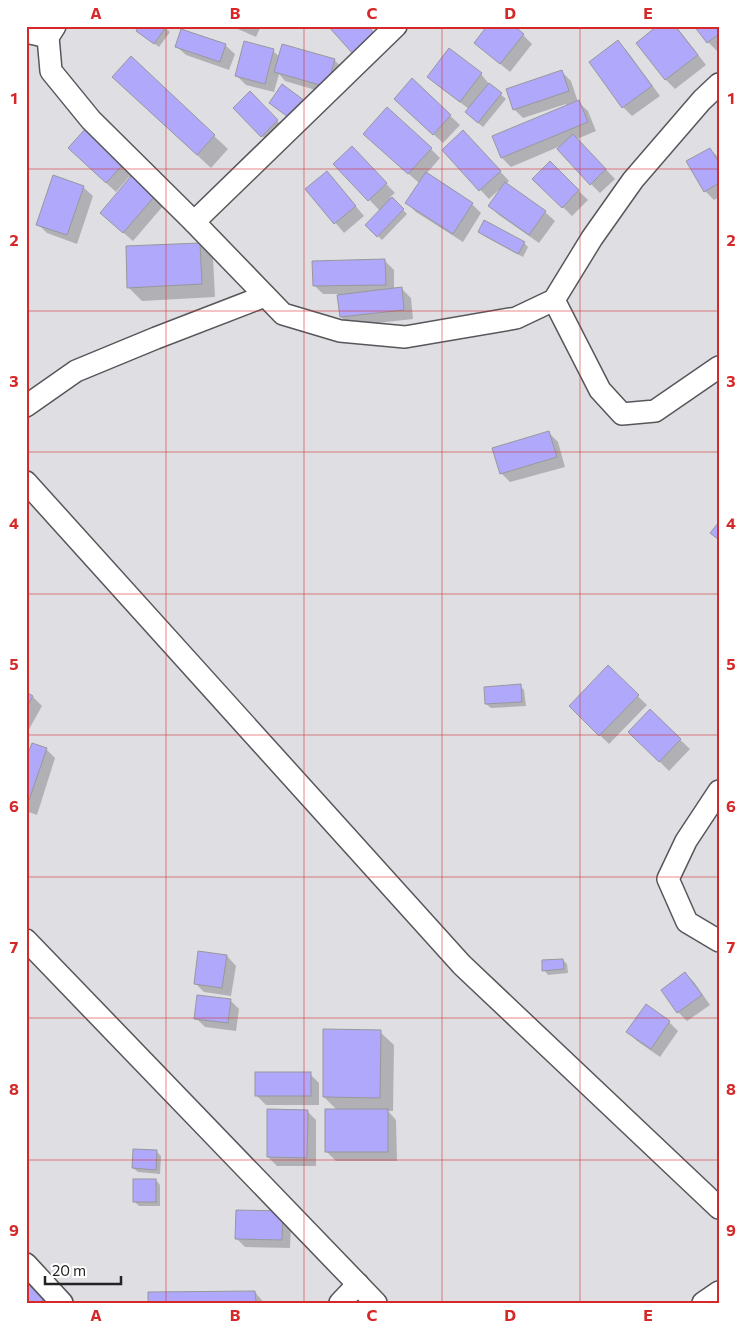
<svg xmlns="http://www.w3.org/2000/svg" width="745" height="1329" font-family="Commissioner,sans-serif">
  <rect width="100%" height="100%" fill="#dedee3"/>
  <g fill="#0003">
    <polygon points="163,26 170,32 159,47 142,35"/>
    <polygon points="231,26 261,26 256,37"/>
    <polygon points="659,26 676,26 706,65 675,89 666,80 637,43"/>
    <polygon points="719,26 719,50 717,51 708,42"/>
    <polygon points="523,35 532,44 510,72 475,43"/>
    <polygon points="618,42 627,51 660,96 632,116 623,107 590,62"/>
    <polygon points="225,45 235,54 229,70 186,55 176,46"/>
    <polygon points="273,51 280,57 334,60 344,69 336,96 285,81 279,74 274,92 246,85 236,75"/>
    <polygon points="131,58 228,149 211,168 127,90"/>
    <polygon points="562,72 571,81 578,102 588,111 596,131 577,139 615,179 600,193 591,184 563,145 511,167 502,158 567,106 566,104 523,118 514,109"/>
    <polygon points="481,74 489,84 506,99 483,127 471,117 469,109 438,86 429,77"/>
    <polygon points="412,80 460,125 443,143 405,108"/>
    <polygon points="250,93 286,130 271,145 234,108"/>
    <polygon points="94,121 175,192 133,241 111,222 131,178 129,177 116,192 78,157"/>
    <polygon points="472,141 509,181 506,184 545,212 555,221 539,243 499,215 490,206 501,188 489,199 443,150"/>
    <polygon points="374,143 431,149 440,158 426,174 472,204 481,213 463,242 416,212 407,203 419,183"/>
    <polygon points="352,148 395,193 390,197 407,214 382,240 367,225 380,211 335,164"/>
    <polygon points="710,149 719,158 719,197 714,200 705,191"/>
    <polygon points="550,163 588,200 572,216 534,179"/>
    <polygon points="327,172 364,216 344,233 307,189"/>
    <polygon points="83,187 93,196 77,244 47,233 38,224"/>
    <polygon points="479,231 524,243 528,247 523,257 484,236"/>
    <polygon points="200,244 213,258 215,297 142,301 128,287"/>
    <polygon points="385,261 394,270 394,290 402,289 411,298 413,319 350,326 341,317 338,294 323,294 314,285"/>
    <polygon points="549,433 558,442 565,467 510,482 501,473"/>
    <polygon points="608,667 647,705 609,744 570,706"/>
    <polygon points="520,686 524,690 526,706 491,708 486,704"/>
    <polygon points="26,693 33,697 42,706 28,731 26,730"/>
    <polygon points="650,711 690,749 669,771 630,732"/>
    <polygon points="46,749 55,758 37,815 26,811 26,763"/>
    <polygon points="227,956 236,966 231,996 204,992 195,983"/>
    <polygon points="563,960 567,964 568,973 548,975 544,970"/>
    <polygon points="685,973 694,982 710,1005 687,1021 678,1012 662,990"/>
    <polygon points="230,1000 239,1009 236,1031 205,1027 196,1018"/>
    <polygon points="669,1022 678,1031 660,1057 637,1041 628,1032"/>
    <polygon points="380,1032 394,1045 393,1111 388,1111 396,1120 397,1161 336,1161 326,1151 337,1110 324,1097"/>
    <polygon points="310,1074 319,1083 319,1105 266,1105 257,1096"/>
    <polygon points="307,1111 316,1120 316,1166 277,1166 268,1157"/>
    <polygon points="157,1152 161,1156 160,1174 138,1172 133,1168"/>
    <polygon points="156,1180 160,1185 160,1206 139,1206 135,1202"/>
    <polygon points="237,1211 291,1222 290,1248 245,1247 236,1238"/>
    <polygon points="255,1292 264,1303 149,1303"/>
  </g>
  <g fill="#afa8fb" stroke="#98989c">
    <polygon points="139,26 165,26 166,27 154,44 136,31"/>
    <polygon points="328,26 368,26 376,35 354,55"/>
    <polygon points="487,26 514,26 524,34 500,64 474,43"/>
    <polygon points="657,26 675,26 698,55 665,80 636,43"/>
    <polygon points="694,26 719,26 719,34 707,43"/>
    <polygon points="181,29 226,44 220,62 175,47"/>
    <polygon points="618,40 652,86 622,108 589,62"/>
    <polygon points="244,41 274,49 265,84 235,76"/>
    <polygon points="282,44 335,59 327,87 274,72"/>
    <polygon points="449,48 482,73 460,102 427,77"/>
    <polygon points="131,56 215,135 197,155 112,77"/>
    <polygon points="562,70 569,91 513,110 506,89"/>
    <polygon points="412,78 451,115 433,135 394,99"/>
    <polygon points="489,83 502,93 478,123 465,112"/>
    <polygon points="282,84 305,101 292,120 269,103"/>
    <polygon points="250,91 278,120 261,137 233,108"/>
    <polygon points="579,100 588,122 501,158 492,136"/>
    <polygon points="387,107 432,148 408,174 363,134"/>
    <polygon points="94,119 132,155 106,183 68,148"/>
    <polygon points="463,130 501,171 479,191 442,150"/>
    <polygon points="573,134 606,169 590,185 557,149"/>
    <polygon points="352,146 387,183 368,201 333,164"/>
    <polygon points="710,148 719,163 719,183 704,192 686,161"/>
    <polygon points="550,161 579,190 562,208 532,179"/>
    <polygon points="143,162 167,182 123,233 100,213"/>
    <polygon points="327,171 356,206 334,224 305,189"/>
    <polygon points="426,172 473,203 453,234 405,203"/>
    <polygon points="53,175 84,186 67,235 36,225"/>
    <polygon points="505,182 546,211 529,235 488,206"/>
    <polygon points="392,197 404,209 377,237 365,225"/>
    <polygon points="484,220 525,242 518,254 478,232"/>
    <polygon points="200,243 202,284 127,288 126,246"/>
    <polygon points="385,259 386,285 313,286 312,261"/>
    <polygon points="402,287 404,310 340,317 337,295"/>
    <polygon points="549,431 557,457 500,474 492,448"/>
    <polygon points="719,522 719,540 710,533"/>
    <polygon points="608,665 639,695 599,736 569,706"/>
    <polygon points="521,684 522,702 485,704 484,687"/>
    <polygon points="26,692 33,696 26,708"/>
    <polygon points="650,709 681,739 659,762 628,732"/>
    <polygon points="32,743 47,748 27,806 26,759"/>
    <polygon points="198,951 227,955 222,988 194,984"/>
    <polygon points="563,959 564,969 542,971 542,960"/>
    <polygon points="685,972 702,995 677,1013 661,990"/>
    <polygon points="197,995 231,999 228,1023 194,1019"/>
    <polygon points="646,1004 670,1021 651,1049 626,1032"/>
    <polygon points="323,1029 381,1030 380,1098 323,1097"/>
    <rect x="255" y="1072" width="56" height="24"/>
    <polygon points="267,1109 308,1110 307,1158 267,1157"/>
    <rect x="325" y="1109" width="63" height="43"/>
    <polygon points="133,1149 157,1150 156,1170 132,1168"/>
    <rect x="133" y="1179" width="23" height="23"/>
    <polygon points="236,1210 283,1211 282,1240 235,1239"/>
    <polygon points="26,1271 50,1288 41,1303 26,1303"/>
    <polygon points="255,1291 256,1303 148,1303 148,1292"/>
  </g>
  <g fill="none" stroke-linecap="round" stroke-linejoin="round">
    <g stroke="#57575b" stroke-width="24">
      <g id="minor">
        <polyline points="55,26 48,37 51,71 91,120 194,222 283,314 340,331 405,337 516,318 554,300 592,238 633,180 702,100 719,84"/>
        <polyline points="26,32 48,37"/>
        <polyline points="194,222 396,26"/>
        <polyline points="554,300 600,390 622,414 655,411 719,367"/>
        <polyline points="26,406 76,371 156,338 265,296"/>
        <polyline points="26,482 462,965 719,1208"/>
        <polyline points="719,791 686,841 668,879 687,922 719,941"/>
        <polyline points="26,940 376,1303"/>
        <polyline points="26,1264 62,1303"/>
        <polyline points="340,1303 358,1284"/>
        <polyline points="703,1303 719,1292"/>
      </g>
    </g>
    <use href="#minor" stroke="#fff" stroke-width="21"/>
  </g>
  <path fill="none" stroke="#d62828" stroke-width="1" stroke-opacity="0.55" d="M166,26V1303M304,26V1303M442,26V1303M580,26V1303M26,169H719M26,311H719M26,452H719M26,594H719M26,735H719M26,877H719M26,1018H719M26,1160H719"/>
  <rect width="745" height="1329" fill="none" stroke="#ffffff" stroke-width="55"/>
  <path d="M45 1276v8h76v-8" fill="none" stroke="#232324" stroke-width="2.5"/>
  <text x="52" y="1276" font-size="15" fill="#232324" stroke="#ffffff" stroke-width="4" paint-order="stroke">20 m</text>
  <rect x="28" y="28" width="690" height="1274" fill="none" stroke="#d62828" stroke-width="2"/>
  <g font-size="16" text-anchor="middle" font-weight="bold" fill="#d62828">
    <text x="96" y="19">A</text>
    <text x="235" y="19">B</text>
    <text x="372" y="19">C</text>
    <text x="510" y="19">D</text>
    <text x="648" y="19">E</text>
    <text x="14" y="104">1</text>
    <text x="731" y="104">1</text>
    <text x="14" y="246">2</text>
    <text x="731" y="246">2</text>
    <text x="14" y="387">3</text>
    <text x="731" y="387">3</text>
    <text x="14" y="529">4</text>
    <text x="731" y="529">4</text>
    <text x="14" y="670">5</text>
    <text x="731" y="670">5</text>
    <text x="14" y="812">6</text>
    <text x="731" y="812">6</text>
    <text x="14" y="953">7</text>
    <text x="731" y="953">7</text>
    <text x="14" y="1095">8</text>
    <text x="731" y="1095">8</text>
    <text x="14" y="1236">9</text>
    <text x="731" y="1236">9</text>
    <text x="96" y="1321">A</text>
    <text x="235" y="1321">B</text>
    <text x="372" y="1321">C</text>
    <text x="510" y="1321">D</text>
    <text x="648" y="1321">E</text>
  </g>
</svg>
